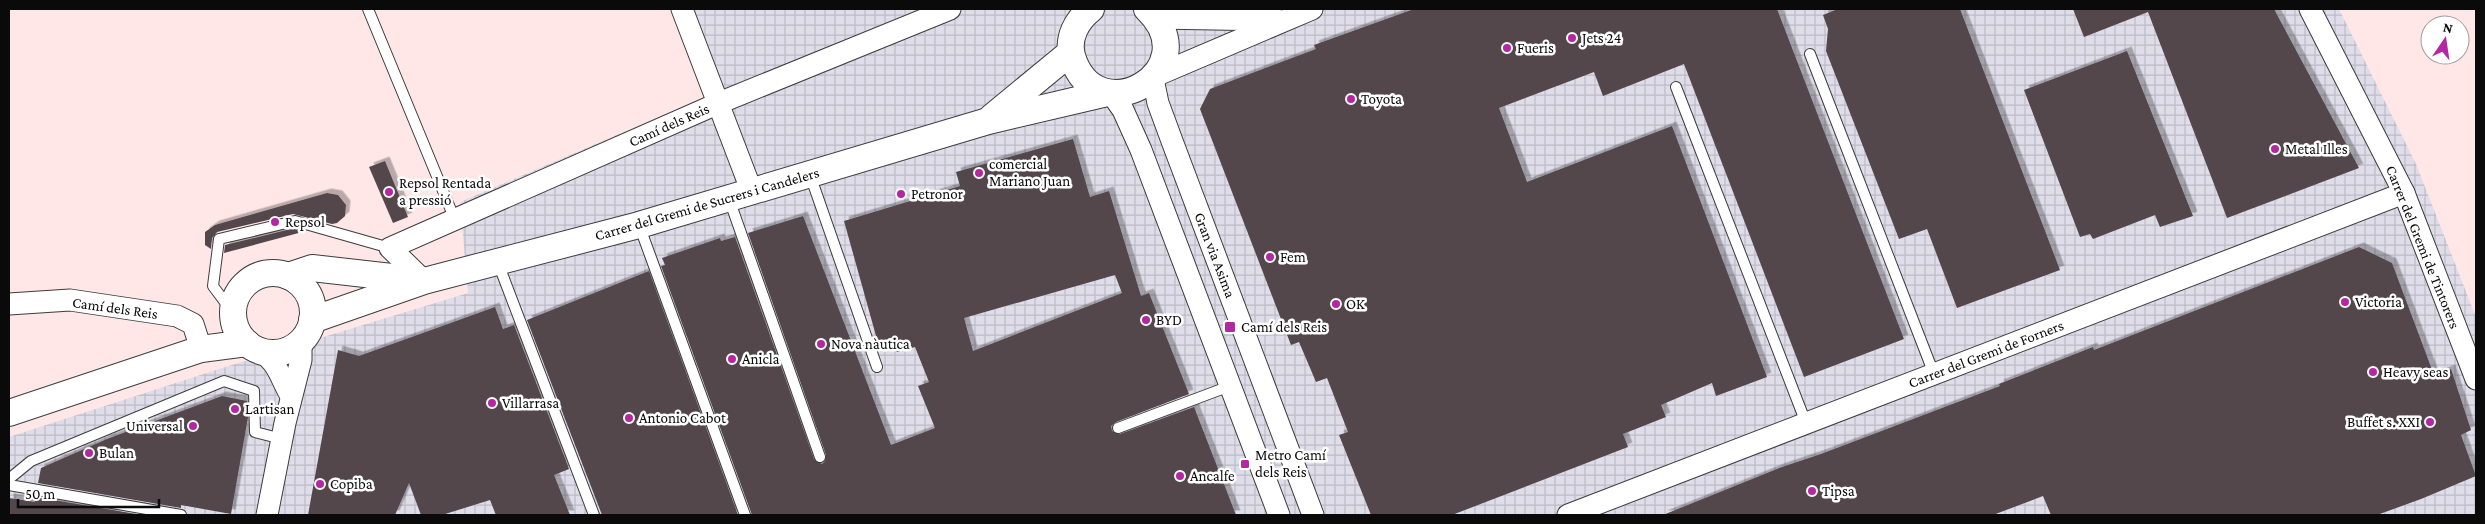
<svg xmlns="http://www.w3.org/2000/svg" width="2485" height="524" font-family="'Crimson Pro',serif">
  <defs>
    <pattern id="industrial-grid" width="8" height="8" patternUnits="userSpaceOnUse" patternTransform="scale(1.25)"><rect width="8" height="8" fill="#dedde9"/><path d="M0 4h8M4 0v8" fill="none" stroke="#bdbcc6"/></pattern>
    <filter id="shadow"><feDropShadow dx="4.5" dy="-4.5" stdDeviation="0" flood-color="#0004"/></filter>
  </defs>
  <rect width="100%" height="100%" fill="#ffe7e7"/>
  <polygon fill="url(#industrial-grid)" points="671,9 2339,9 2416,164 2476,317 2476,515 9,515 9,437 222,368 468,293 460,202 708,96"/>
  <g fill="#52464b" fill-rule="evenodd" filter="url(#shadow)">
    <polygon points="1414,9 1777,9 1904,339 1804,377 1684,64 1603,96 1594,72 1499,108 1527,182 1672,126 1767,377 1716,396 1712,383 1661,405 1666,417 1623,434 1628,447 1452,515 1371,515 1339,435 1348,432 1327,378 1316,382 1299,342 1291,345 1200,109 1210,89 1316,49 1314,45"/>
    <polygon points="1838,9 1960,9 2060,270 1957,308 1927,229 1899,239 1826,51 1828,29 1823,15"/>
    <polygon points="2073,9 2274,9 2359,168 2227,218 2148,12 2084,37"/>
    <polygon points="2127,51 2193,216 2160,227 2155,215 2093,239 2090,234 2080,237 2024,90"/>
    <path d="M1073,139L1090,197L1109,191L1141,296L1149,293L1189,394L1116,422L1111,426L1112,431L1120,434L1194,407L1236,515H752L661,266L665,265L662,258L720,238L721,241L735,237L814,459L822,464L825,461L826,455L748,233L803,216L891,445L935,428L918,386L929,382L915,347L897,352L878,343L844,221L960,186L956,172ZM1115,275L1122,293L973,351L964,318Z"/>
    <polygon points="385,161 408,217 393,223 369,167"/>
    <polygon points="327,193 338,195 346,205 345,216 337,223 332,224 293,214 217,232 212,238 211,249 205,245 205,232 215,225"/>
    <polygon points="295,228 306,231 224,253 225,245"/>
    <polygon points="2359,247 2392,263 2434,375 2451,369 2471,430 2461,435 2476,476 2421,499 2377,515 2051,515 2043,496 1993,515 1663,515 1782,467 1821,454 2000,386 1999,384 2093,347 2094,350"/>
    <polygon points="649,271 738,515 602,515 527,320"/>
    <polygon points="495,307 503,329 514,325 569,469 554,475 570,515 496,515 490,500 442,515 421,515 409,483 395,515 308,515 338,350 359,356"/>
    <polygon points="222,396 247,401 248,417 231,514 181,505 181,508 38,483 41,468 107,439"/>
    <polygon points="36,497 142,515 9,515 9,498 35,502"/>
  </g>
  <g fill="none" stroke-linecap="round" stroke-linejoin="round">
    <g stroke="#3d3d3d" stroke-width="12">
      <g id="service">
        <polyline points="368,9 455,220"/>
        <polyline points="1810,54 1934,374"/>
        <polyline points="1676,87 1806,423"/>
        <polyline points="810,175 877,367"/>
        <polyline points="729,199 820,457"/>
        <polyline points="639,225 745,515"/>
        <polyline points="498,263 594,515"/>
        <polyline points="233,313 213,286 219,239 295,221 390,248"/>
        <polyline points="1118,428 1230,386"/>
        <polyline points="9,479 31,461 224,381 254,391 255,432 282,439"/>
        <polyline points="9,485 181,515"/>
      </g>
    </g>
    <g stroke="#3d3d3d" stroke-width="23">
      <g id="minor">
        <polyline points="682,9 752,192"/>
        <polyline points="2310,9 2404,193 2476,379"/>
        <polyline points="1156,18 1277,20"/>
        <polyline points="1155,76 1312,9"/>
        <polyline points="1153,79 1158,103 1172,141 1313,515"/>
        <polyline points="1111,93 1123,110 1141,150 1279,515"/>
        <polyline points="424,281 390,248 719,103 950,9"/>
        <polyline points="9,304 70,300 177,316 193,324 201,349"/>
        <path d="M257,349C279,362 279,376 291,396"/>
        <polyline points="267,515 285,423 301,360 301,341"/>
        <polyline points="1568,515 2404,193"/>
      </g>
    </g>
    <g stroke="#3d3d3d" stroke-width="28">
      <g id="tertiary">
        <path d="M1091,9C1077,20 1067,38 1072,56C1096,136 1210,70 1147,9"/>
        <polyline points="992,117 1071,52"/>
        <circle cx="273" cy="313" r="40"/>
        <polyline points="288,276 312,268 418,280"/>
        <polyline points="312,320 424,281 639,225 988,121 1107,93"/>
        <polyline points="9,413 201,349 247,343"/>
      </g>
    </g>
    <use href="#service" stroke="#fff" stroke-width="10"/>
    <use href="#minor" stroke="#fff" stroke-width="21"/>
    <use href="#tertiary" stroke="#fff" stroke-width="26"/>
  </g>
  <g fill="#b527a2" stroke="#fff" stroke-width="2">
    <circle cx="1572" cy="38" r="5"/>
    <circle cx="1507" cy="48" r="5"/>
    <circle cx="1351" cy="99" r="5"/>
    <circle cx="2275" cy="149" r="5"/>
    <circle cx="979" cy="173" r="5"/>
    <circle cx="389" cy="192" r="5"/>
    <circle cx="901" cy="194" r="5"/>
    <circle cx="275" cy="222" r="5"/>
    <circle cx="1270" cy="257" r="5"/>
    <circle cx="2345" cy="302" r="5"/>
    <circle cx="1336" cy="304" r="5"/>
    <circle cx="1146" cy="320" r="5"/>
    <rect x="1224" y="321" width="12" height="12" rx="2.5"/>
    <circle cx="821" cy="344" r="5"/>
    <circle cx="732" cy="359" r="5"/>
    <circle cx="2373" cy="372" r="5"/>
    <circle cx="492" cy="403" r="5"/>
    <circle cx="235" cy="409" r="5"/>
    <circle cx="629" cy="418" r="5"/>
    <circle cx="2430" cy="422" r="5"/>
    <circle cx="193" cy="426" r="5"/>
    <circle cx="89" cy="453" r="5"/>
    <rect x="1240" y="459" width="10" height="10" rx="2.5"/>
    <circle cx="1180" cy="476" r="5"/>
    <circle cx="320" cy="484" r="5"/>
    <circle cx="1812" cy="491" r="5"/>
  </g>
  <g text-anchor="middle" stroke-width="5" stroke-linejoin="round" paint-order="stroke">
    <g font-size="15" fill="#0a0a0a" stroke="#fff" text-anchor="start">
      <text x="1582" y="43">Jets 24</text>
      <text x="1517" y="53">Fueris</text>
      <text x="1361" y="104">Toyota</text>
      <text x="2285" y="154">Metal Illes</text>
      <text x="989" y="169">comercial<tspan x="989" dy="17">Mariano Juan</tspan></text>
      <text x="399" y="188">Repsol Rentada<tspan x="399" dy="17">a pressió</tspan></text>
      <text x="911" y="199">Petronor</text>
      <text x="285" y="227">Repsol</text>
      <text x="1280" y="262">Fem</text>
      <text x="2355" y="307">Victoria</text>
      <text x="1346" y="309">OK</text>
      <text x="1156" y="325">BYD</text>
      <text x="1241" y="332">Camí dels Reis</text>
      <text x="831" y="349">Nova nàutica</text>
      <text x="742" y="364">Anicla</text>
      <text x="2383" y="377">Heavy seas</text>
      <text x="502" y="408">Villarrasa</text>
      <text x="245" y="414">Lartisan</text>
      <text x="639" y="423">Antonio Cabot</text>
      <text x="2420" y="427" text-anchor="end">Buffet s. XXI</text>
      <text x="183" y="431" text-anchor="end">Universal</text>
      <text x="99" y="458">Bulan</text>
      <text x="1255" y="460">Metro Camí<tspan x="1255" dy="17">dels Reis</tspan></text>
      <text x="1190" y="481">Ancalfe</text>
      <text x="330" y="489">Copiba</text>
      <text x="1822" y="496">Tipsa</text>
    </g>
    <g font-size="15" fill="#0a0a0a" stroke="#fff">
      <text transform="translate(669 125) rotate(-24)" y="5">Camí dels Reis</text>
      <text transform="translate(707 204) rotate(-16)" y="5">Carrer del Gremi de Sucrers i Candelers</text>
      <text transform="translate(2423 247) rotate(68)" y="5">Carrer del Gremi de Tintorers</text>
      <text transform="translate(1215 255) rotate(69)" y="5">Gran via Asima</text>
      <text transform="translate(115 308) rotate(8)" y="5">Camí dels Reis</text>
      <text transform="translate(1986 354) rotate(-21)" y="5">Carrer del Gremi de Forners</text>
    </g>
  </g>
  <rect width="2485" height="524" fill="none" stroke="#0a0a0a" stroke-width="20"/>
  <g transform="translate(2445 40) rotate(13)"><circle r="24" fill="#ffffff" stroke="#9d9d9d"/>
  <path d="M0-4L9 19L0 12L-9 19Z" fill="#b527a2"/>
  <text y="-8" font-size="14" font-weight="bold" text-anchor="middle" fill="#0a0a0a">N</text>
  </g>
  <path d="M18 499v8h141v-8" fill="none" stroke="#0a0a0a" stroke-width="2.5"/>
  <text x="25" y="499" font-size="15" fill="#0a0a0a" stroke="#ffffff" stroke-width="4" paint-order="stroke">50 m</text>
</svg>
